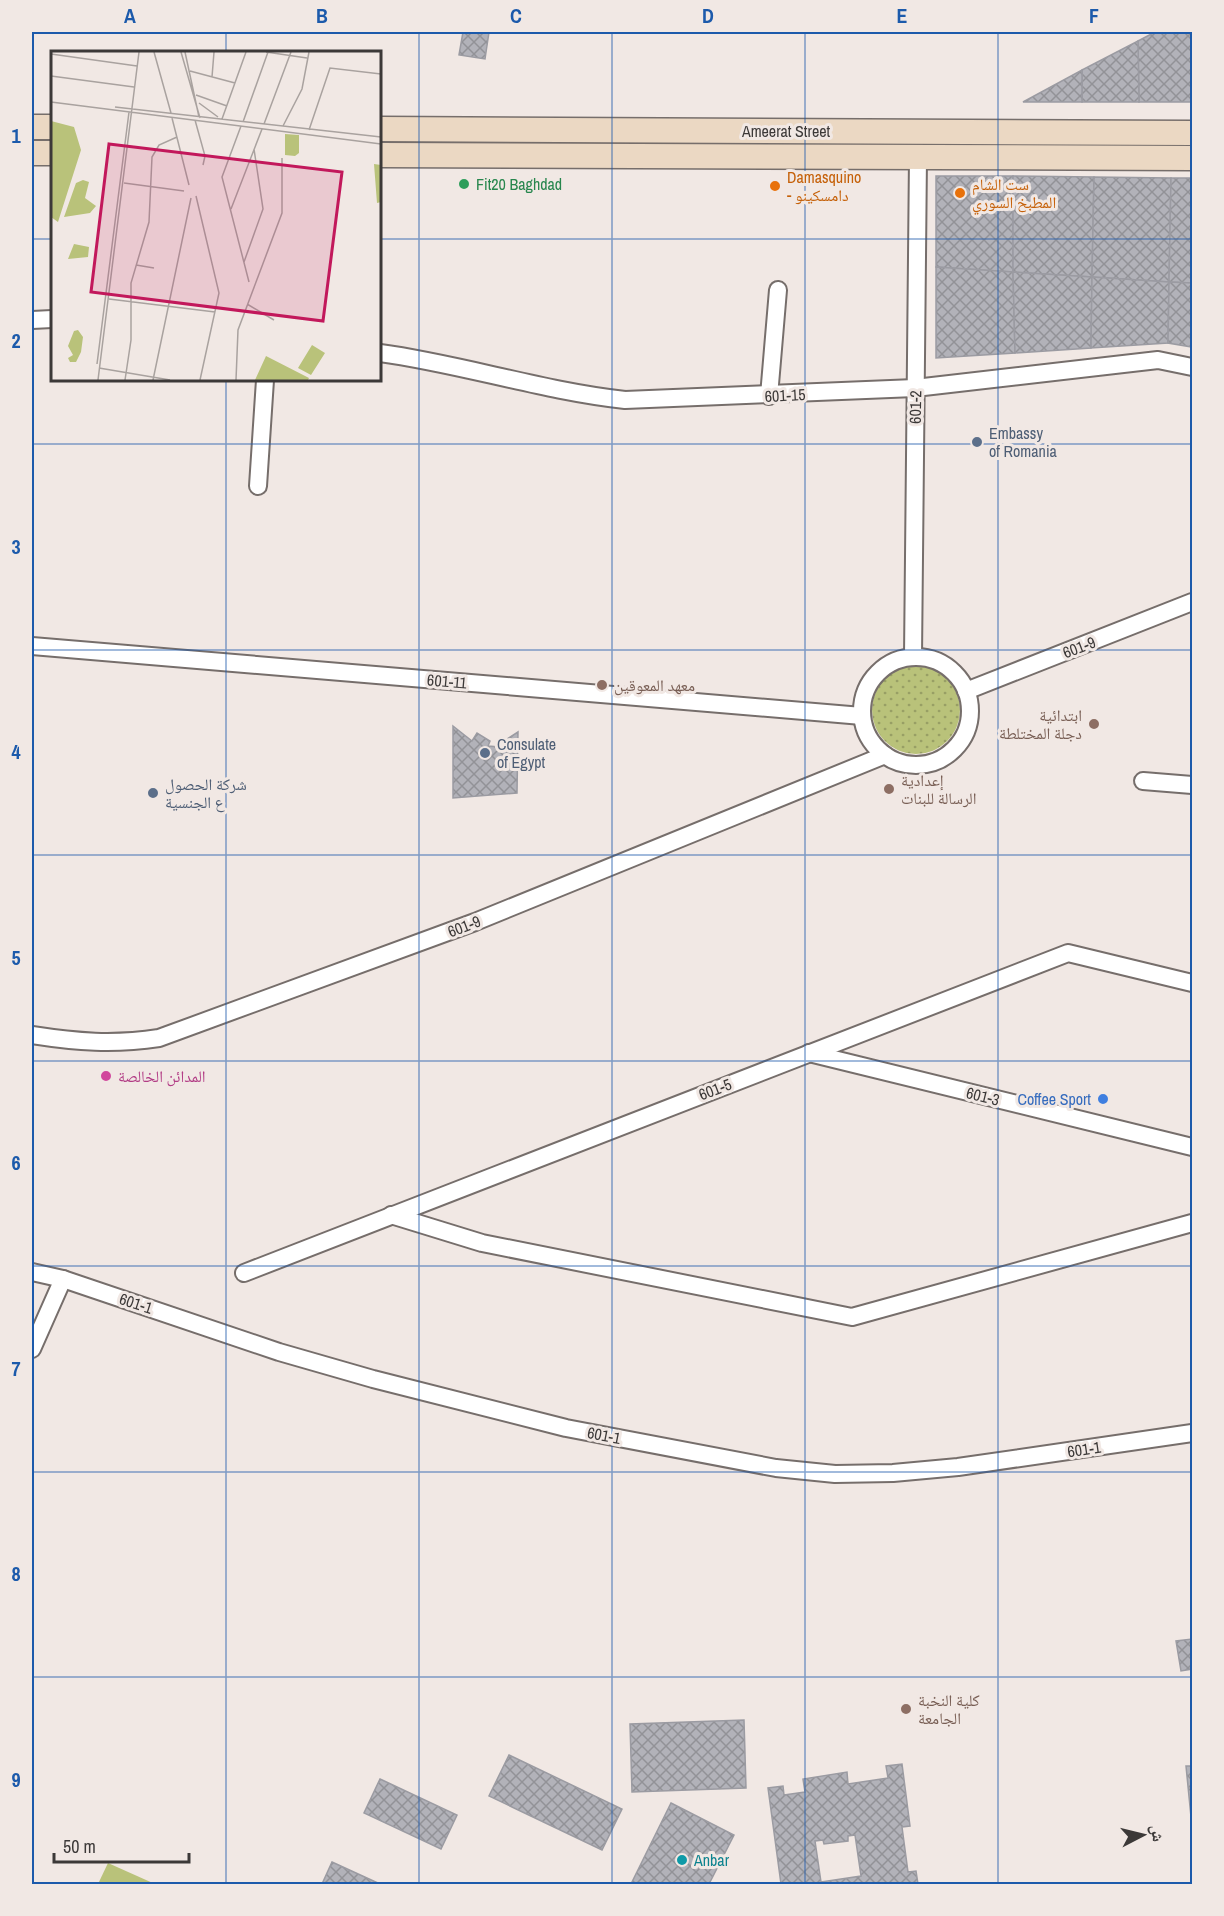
<svg xmlns="http://www.w3.org/2000/svg" width="1224" height="1916" font-family="'Archivo Narrow','Noto Naskh Arabic',sans-serif">
  <defs>
    <pattern id="grass-dots" width="8" height="8" patternUnits="userSpaceOnUse" patternTransform="scale(1.5)"><rect width="8" height="8" fill="#b9c27a"/><path d="M2 2h.1M6 6h.1" fill="none" stroke="#989f65" stroke-width="1.8" stroke-linecap="round"/></pattern>
    <pattern id="building-cross-hatch" width="8" height="8" patternUnits="userSpaceOnUse" patternTransform="scale(1.5)"><rect width="8" height="8" fill="#b2b2b9"/><path d="M0 0l8 8M0 8l8-8" fill="none" stroke="#929297"/></pattern>
  </defs>
  <rect width="100%" height="100%" fill="#f1e8e4"/>
  <circle fill="url(#grass-dots)" cx="916" cy="710" r="44"/>
  <polygon fill="#b9c27a" points="108,1863 155,1884 98,1884"/>
  <g fill="url(#building-cross-hatch)" stroke="#9b9ba2" stroke-width="1.5" fill-rule="evenodd">
    <polygon points="463,32 489,32 485,59 459,55"/>
    <polygon points="1155,32 1192,32 1192,102 1139,102 1138,41"/>
    <polygon points="1138,41 1139,102 1082,102 1082,70"/>
    <polygon points="1082,70 1082,102 1023,102"/>
    <polygon points="936,176 1013,176 1013,272 936,267"/>
    <polygon points="1013,176 1094,177 1092,277 1013,272"/>
    <polygon points="1094,177 1171,178 1169,282 1092,277"/>
    <polygon points="1171,178 1192,178 1192,283 1169,282"/>
    <polygon points="936,267 1013,272 1015,353 936,358"/>
    <polygon points="1013,272 1092,277 1091,348 1015,353"/>
    <polygon points="1092,277 1169,282 1168,343 1091,348"/>
    <polygon points="1169,282 1192,283 1192,347 1168,343"/>
    <polygon points="453,726 472,741 477,733 490,741 488,746 500,747 499,744 518,732 517,793 453,798"/>
    <polygon points="1192,1639 1192,1669 1181,1671 1176,1641"/>
    <polygon points="744,1720 746,1788 632,1792 630,1724"/>
    <polygon points="509,1755 622,1809 602,1850 489,1796"/>
    <path d="M902,1764L910,1826L902,1827L908,1872L916,1871L918,1884H781L768,1788L783,1786L784,1795L805,1792L803,1779L847,1772L848,1784L888,1778L886,1766ZM855,1835L861,1876L821,1882L815,1841L823,1840L824,1844L848,1841V1836Z"/>
    <polygon points="1186,1766 1192,1766 1192,1827"/>
    <polygon points="380,1779 457,1815 441,1849 364,1813"/>
    <polygon points="671,1803 734,1835 709,1884 631,1884"/>
    <polygon points="332,1862 380,1884 322,1884"/>
  </g>
  <g fill="none" stroke-linecap="round" stroke-linejoin="round">
    <g stroke="#766e6b" stroke-width="20">
      <g id="street">
        <polyline points="32,320 52,319"/>
        <path d="M380,353C462,364 542,391 625,400L915,388L1158,360L1192,367"/>
        <polyline points="769,396 778,290"/>
        <polyline points="258,486 265,380"/>
        <polyline points="32,646 862,716"/>
        <polyline points="913,657 918,157"/>
        <circle cx="916" cy="711" r="54"/>
        <polyline points="966,691 1192,602"/>
        <polyline points="1143,781 1192,785"/>
        <path d="M32,1035C77,1042 113,1045 159,1038L475,922L885,755"/>
        <polyline points="809,1053 1192,1147"/>
        <polyline points="391,1215 482,1243 852,1317 1192,1223"/>
        <polyline points="32,1272 63,1279 279,1352 373,1379 566,1428 776,1468 835,1474 893,1473 958,1467 1192,1433"/>
        <polyline points="244,1273 1068,953 1192,983"/>
        <polyline points="32,1349 63,1279"/>
      </g>
    </g>
    <g stroke="#766e6b" stroke-width="27">
      <g id="secondary">
        <polyline points="32,127 52,127"/>
        <polyline points="380,129 1192,133"/>
        <polyline points="32,153 52,153"/>
        <polyline points="380,155 1192,158"/>
      </g>
    </g>
    <use href="#street" stroke="#fff" stroke-width="16"/>
    <use href="#secondary" stroke="#ebd8c3" stroke-width="24"/>
  </g>
  <path fill="none" stroke="#1c5aab" stroke-width="1.5" stroke-opacity="0.55" d="M226,32V52M419,32V1884M612,32V1884M805,32V1884M998,32V1884M32,239H52M380,239H1192M226,380V1884M32,444H1192M32,650H1192M32,855H1192M32,1061H1192M32,1266H1192M32,1472H1192M32,1677H1192"/>
  <circle fill="#2e9e5b" stroke="#f1e8e4" stroke-width="2" cx="464" cy="184" r="6"/>
  <g fill="#e8710a" stroke="#f1e8e4" stroke-width="2">
    <circle cx="775" cy="186" r="6"/>
    <circle cx="960" cy="193" r="6"/>
  </g>
  <g fill="#5c6f8a" stroke="#f1e8e4" stroke-width="2">
    <circle cx="977" cy="442" r="6"/>
    <circle cx="485" cy="753" r="6"/>
    <circle cx="153" cy="793" r="6"/>
  </g>
  <g fill="#8d6e63" stroke="#f1e8e4" stroke-width="2">
    <circle cx="602" cy="685" r="6"/>
    <circle cx="1094" cy="724" r="6"/>
    <circle cx="889" cy="789" r="6"/>
    <circle cx="906" cy="1709" r="6"/>
  </g>
  <circle fill="#d1479c" stroke="#f1e8e4" stroke-width="2" cx="106" cy="1076" r="6"/>
  <circle fill="#3f7fe0" stroke="#f1e8e4" stroke-width="2" cx="1103" cy="1099" r="6"/>
  <circle fill="#0f9aa8" stroke="#f1e8e4" stroke-width="2" cx="682" cy="1860" r="6"/>
  <g text-anchor="middle" stroke-width="6" stroke-linejoin="round" paint-order="stroke">
    <g font-size="16" fill="#3c3938" stroke="#f1e8e4">
      <text x="786" y="137">Ameerat Street</text>
      <text transform="translate(785 395) rotate(-3)" y="6">601-15</text>
      <text transform="translate(915 407) rotate(-89)" y="6">601-2</text>
      <text transform="translate(1079 647) rotate(-21)" y="6">601-9</text>
      <text transform="translate(447 681) rotate(5)" y="6">601-11</text>
      <text transform="translate(464 926) rotate(-21)" y="6">601-9</text>
      <text transform="translate(715 1089) rotate(-21)" y="6">601-5</text>
      <text transform="translate(983 1096) rotate(14)" y="6">601-3</text>
      <text transform="translate(136 1303) rotate(18)" y="6">601-1</text>
      <text transform="translate(604 1435) rotate(11)" y="6">601-1</text>
      <text transform="translate(1084 1449) rotate(-8)" y="6">601-1</text>
    </g>
    <g font-size="16" fill="#c56008" stroke="#f1e8e4" text-anchor="start">
      <text x="787" y="183">Damasquino<tspan x="787" dy="18">- دامسكينو</tspan></text>
      <text x="972" y="190">ست الشام<tspan x="972" dy="18">المطبخ السوري</tspan></text>
    </g>
    <g font-size="16" fill="#27864d" stroke="#f1e8e4" text-anchor="start">
      <text x="476" y="190">Fit20 Baghdad</text>
    </g>
    <g font-size="16" fill="#4e5e75" stroke="#f1e8e4" text-anchor="start">
      <text x="989" y="439">Embassy<tspan x="989" dy="18">of Romania</tspan></text>
      <text x="497" y="750">Consulate<tspan x="497" dy="18">of Egypt</tspan></text>
      <text x="165" y="790">شركة الحصول<tspan x="165" dy="18">ع الجنسية</tspan></text>
    </g>
    <g font-size="16" fill="#785e54" stroke="#f1e8e4" text-anchor="start">
      <text x="614" y="691">معهد المعوقين</text>
      <text x="1082" y="721" text-anchor="end">ابتدائية<tspan x="1082" dy="18">دجلة المختلطة</tspan></text>
      <text x="901" y="786">إعدادية<tspan x="901" dy="18">الرسالة للبنات</tspan></text>
      <text x="918" y="1706">كلية النخبة<tspan x="918" dy="18">الجامعة</tspan></text>
    </g>
    <g font-size="16" fill="#b23c85" stroke="#f1e8e4" text-anchor="start">
      <text x="118" y="1082">المدائن الخالصة</text>
    </g>
    <g font-size="16" fill="#366cbe" stroke="#f1e8e4" text-anchor="end">
      <text x="1091" y="1105">Coffee Sport</text>
    </g>
    <g font-size="16" fill="#0d838f" stroke="#f1e8e4" text-anchor="start">
      <text x="694" y="1866">Anbar</text>
    </g>
  </g>
  <g transform="translate(51 51)">
    <rect width="330" height="330" fill="#f1e8e4"/>
    <path d="M0,70L23,76L30,99L7,171L0,166ZM323,113L330,114V151L326,152ZM32,129L38,131L34,147L45,155L39,162L13,166L25,132ZM23,193L38,196L37,206L17,208ZM27,279L32,286L30,301L25,311H19L17,307L22,304L17,295L23,280ZM261,294L274,302L260,324L247,317ZM215,305L258,327L257,329H204Z" fill="#b9c27a"/>
    <path d="M234,83L248,84V102L244,105L234,104Z" fill="#b9c27a"/>
    <path fill="none" stroke="#a9a29f" stroke-width="1.5" d="M103,1L120,62M130,1L149,67M134,1L148,66M215,1L256,7M0,3L86,15M139,20L184,32M0,25L83,36M161,26L163,1M145,44L176,55M0,51L330,93M148,52L167,66M64,56L330,86M121,67L138,134M171,68L195,1M144,69L154,105L152,114M192,71L217,1M213,73L240,1M190,75L171,126L198,231M232,75L251,38L258,1M258,79L279,17L330,23M73,132L133,140M145,145L168,242L149,329M180,158L211,78M193,211L212,158L203,98M85,214L103,217M58,248L164,261M196,253L223,269M46,313L78,61M48,317L119,329M47,329L88,1M74,329L80,289V232L98,171L101,106L108,94L126,86M102,329L140,147M185,329L187,279L231,162V107"/>
    <path fill="#c2185b" fill-opacity="0.15" stroke="#c2185b" stroke-width="3" d="M58,93L291,121L272,270L40,241Z"/>
    <rect width="330" height="330" fill="none" stroke="#3c3938" stroke-width="3"/>
  </g>
  <rect width="1224" height="1916" fill="none" stroke="#f1e8e4" stroke-width="66"/>
  <g transform="translate(1143 1835) rotate(83)" stroke="#f1e8e4" stroke-width="4.5" paint-order="stroke">
  <path d="M0-4.5L10 22L0 15L-10 22Z" fill="#3c3938"/>
  <text y="-9" font-size="16" font-weight="bold" text-anchor="middle" fill="#3c3938">ش</text>
  </g>
  <path d="M54 1853v9h135v-9" fill="none" stroke="#3c3938" stroke-width="3"/>
  <text x="63" y="1853" font-size="18" fill="#3c3938" stroke="#f1e8e4" stroke-width="4.5" paint-order="stroke">50 m</text>
  <rect x="33" y="33" width="1158" height="1850" fill="none" stroke="#1c5aab" stroke-width="2"/>
  <g font-size="20" text-anchor="middle" font-weight="bold" fill="#1c5aab">
    <text x="130" y="23">A</text>
    <text x="322" y="23">B</text>
    <text x="516" y="23">C</text>
    <text x="708" y="23">D</text>
    <text x="902" y="23">E</text>
    <text x="1094" y="23">F</text>
    <text x="16" y="143">1</text>
    <text x="16" y="348">2</text>
    <text x="16" y="554">3</text>
    <text x="16" y="759">4</text>
    <text x="16" y="965">5</text>
    <text x="16" y="1170">6</text>
    <text x="16" y="1376">7</text>
    <text x="16" y="1581">8</text>
    <text x="16" y="1787">9</text>
  </g>
</svg>
